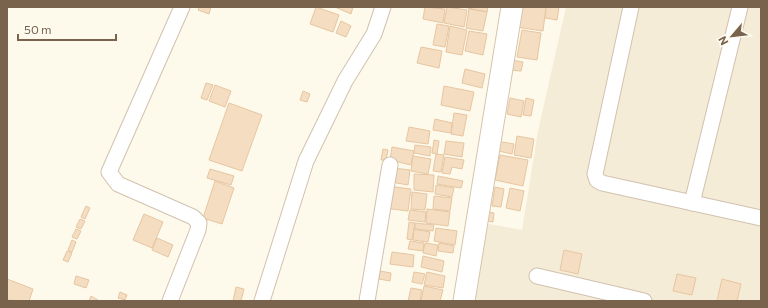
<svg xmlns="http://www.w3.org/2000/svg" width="768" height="308" font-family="Commissioner,sans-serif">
  <rect width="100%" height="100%" fill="#fdf9eb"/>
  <polygon fill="#f5ecd8" points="566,7 761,7 761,301 466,301 477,222 522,230 538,131"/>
  <g fill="#f4ddc1" stroke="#e7c6a1">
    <polygon points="199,7 211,7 209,14 198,10"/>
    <polygon points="316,7 339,15 333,32 310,24"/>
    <polygon points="335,7 353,7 351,14"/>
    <polygon points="425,7 445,9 443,23 423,19"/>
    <polygon points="447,7 467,10 464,27 444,23"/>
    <polygon points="463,7 488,7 487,12"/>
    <polygon points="519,7 546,7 543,31 516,27"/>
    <polygon points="546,7 559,7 557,20 545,18"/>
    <polygon points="469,9 487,12 483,31 466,28"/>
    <polygon points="341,21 351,26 346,37 336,33"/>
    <polygon points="437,24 449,26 445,47 433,45"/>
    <polygon points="450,26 467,30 462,55 446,52"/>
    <polygon points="522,30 541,33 537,60 517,57"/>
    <polygon points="469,31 487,34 483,55 465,51"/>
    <polygon points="421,47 442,51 439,68 417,63"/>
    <polygon points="511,60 523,62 521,71 509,70"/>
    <polygon points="465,69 485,74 482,88 462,83"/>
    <polygon points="206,83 213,85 207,100 201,98"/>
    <polygon points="215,85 231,91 225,107 209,101"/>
    <polygon points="444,86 474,92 470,111 441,105"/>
    <polygon points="303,91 310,94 307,102 300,100"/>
    <polygon points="510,98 524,101 521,117 507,114"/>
    <polygon points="526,98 534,100 531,116 523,115"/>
    <polygon points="229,103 262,115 242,171 209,160"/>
    <polygon points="454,113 467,115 463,136 451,134"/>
    <polygon points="435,119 452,123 451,133 433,130"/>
    <polygon points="409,127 430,131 428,144 406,141"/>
    <polygon points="517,136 534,139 531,158 514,155"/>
    <polygon points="434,140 439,141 437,154 432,153"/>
    <polygon points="491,140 514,144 512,154 490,149"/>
    <polygon points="446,141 464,143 462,157 444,154"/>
    <polygon points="415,145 431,147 430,156 414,153"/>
    <polygon points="392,147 414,151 411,165 390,160"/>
    <polygon points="383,149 388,150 386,160 381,160"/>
    <polygon points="436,154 444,155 441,172 433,171"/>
    <polygon points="500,155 528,160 523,186 495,180"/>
    <polygon points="413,156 431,159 428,174 411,171"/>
    <polygon points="445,157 464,160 462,169 452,167 450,174 442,173"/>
    <polygon points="393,168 410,170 408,185 391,182"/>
    <polygon points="210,169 234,176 231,185 207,178"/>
    <polygon points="414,174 434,175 433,192 414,190"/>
    <polygon points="438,176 463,181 461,188 437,184"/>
    <polygon points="215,181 234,188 222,224 203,218"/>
    <polygon points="436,185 454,188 452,197 435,194"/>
    <polygon points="387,186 411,189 408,211 384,208"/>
    <polygon points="495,187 504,189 501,207 492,206"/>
    <polygon points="510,188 524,191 520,211 506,208"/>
    <polygon points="412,192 427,194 425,210 411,209"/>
    <polygon points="434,196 452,198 450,211 433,209"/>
    <polygon points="86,206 90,208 85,219 81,217"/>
    <polygon points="427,209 450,212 448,226 426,223"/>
    <polygon points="410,210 426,212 425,222 408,220"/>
    <polygon points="482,211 494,213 493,222 481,220"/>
    <polygon points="144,214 163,222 152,248 133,240"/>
    <polygon points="80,219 85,221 81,229 76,227"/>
    <polygon points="409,222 415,223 412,240 407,239"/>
    <polygon points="415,223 434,225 433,231 415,229"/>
    <polygon points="436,228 457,231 455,245 434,241"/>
    <polygon points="76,229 81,231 77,239 72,237"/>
    <polygon points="414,229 430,232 428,242 413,240"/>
    <polygon points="157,238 173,245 168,257 152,250"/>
    <polygon points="72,240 76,242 72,252 68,250"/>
    <polygon points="410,241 424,243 423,251 408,249"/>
    <polygon points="425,243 438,245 436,256 423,253"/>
    <polygon points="439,243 454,246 453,253 438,251"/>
    <polygon points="564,250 582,254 578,274 560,270"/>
    <polygon points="67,251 72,253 68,262 63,260"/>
    <polygon points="392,252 414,255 413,267 390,264"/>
    <polygon points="423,256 444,261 442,272 421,267"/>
    <polygon points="380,271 391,273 390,281 379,279"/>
    <polygon points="414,272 425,274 422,284 412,282"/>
    <polygon points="427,272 445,276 443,288 424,285"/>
    <polygon points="677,274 696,278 692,295 673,291"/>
    <polygon points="76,276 89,280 86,288 74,284"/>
    <polygon points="7,279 33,289 29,301 7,300"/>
    <polygon points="722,279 741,284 737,301 717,301"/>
    <polygon points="424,286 443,290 440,301 421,301"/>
    <polygon points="236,287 244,289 241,301 233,301"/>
    <polygon points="411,288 422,290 420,301 408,301"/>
    <polygon points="120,292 127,295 125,300 118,298"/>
    <polygon points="91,296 98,300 97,301 89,301"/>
  </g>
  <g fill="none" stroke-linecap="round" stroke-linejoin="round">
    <g stroke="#d1c2af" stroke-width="17">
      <g id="minor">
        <polyline points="631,7 595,174 597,180 602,183 761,218"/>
        <polyline points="692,203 740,7"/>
        <polyline points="537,276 644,301"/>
        <polyline points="170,301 198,230 199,223 193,217 118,184 109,172 182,7"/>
        <polyline points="262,301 306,161 345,81 374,34 383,7"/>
        <polyline points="367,301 390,165"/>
      </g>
    </g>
    <g stroke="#d4c4ac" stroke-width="23">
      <polyline id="secondary" points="464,301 512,7"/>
    </g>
    <use href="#minor" stroke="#fff" stroke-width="15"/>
    <use href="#secondary" stroke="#fff" stroke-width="21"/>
  </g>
  <rect width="768" height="308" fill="none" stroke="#7a634c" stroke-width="16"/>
  <g transform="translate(732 36) rotate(242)" stroke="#fffcf2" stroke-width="3" paint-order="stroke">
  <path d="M0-3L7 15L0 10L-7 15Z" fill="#7a634c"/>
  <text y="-6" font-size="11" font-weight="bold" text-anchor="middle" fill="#7a634c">N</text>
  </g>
  <path d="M18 34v6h98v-6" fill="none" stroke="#7a634c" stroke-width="2"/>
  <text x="24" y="34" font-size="12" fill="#7a634c" stroke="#fffcf2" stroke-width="3" paint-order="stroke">50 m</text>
</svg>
